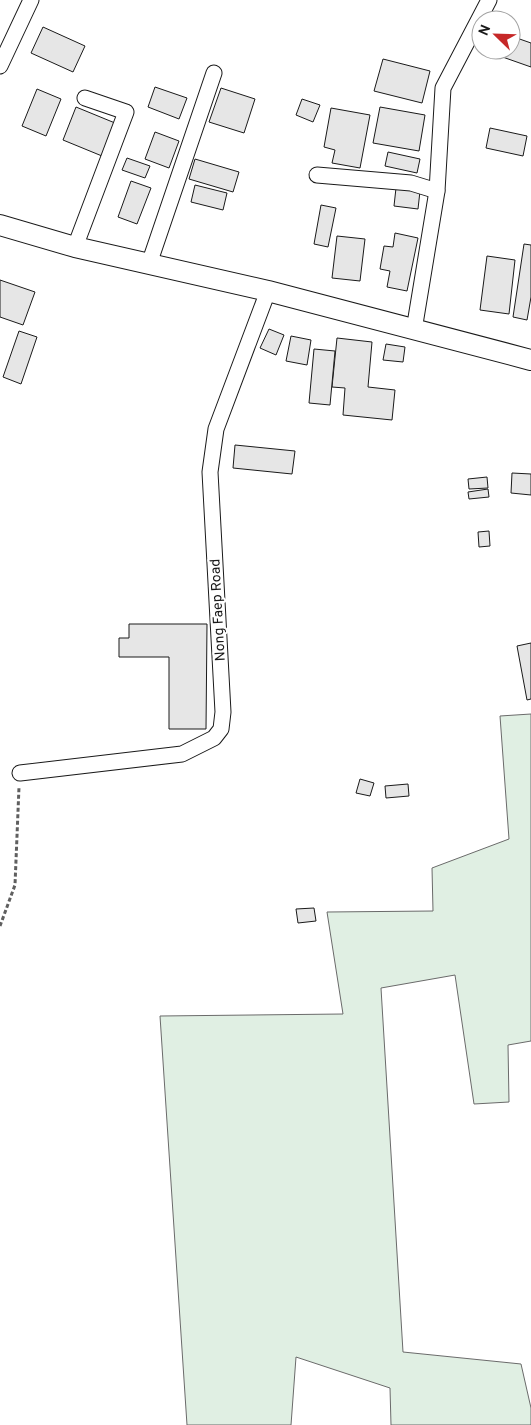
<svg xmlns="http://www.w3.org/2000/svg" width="531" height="1425" font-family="Overpass,sans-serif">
  <rect width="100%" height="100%" fill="#fff"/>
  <polygon fill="#e0efe3" stroke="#6a6a6a" points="531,714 531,1041 508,1045 509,1102 474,1104 455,975 381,988 403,1352 521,1364 531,1408 531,1425 391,1425 390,1388 296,1357 291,1425 187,1425 160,1016 343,1014 327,912 433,911 432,868 509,839 500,716"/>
  <g fill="#e6e6e6" stroke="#1a1a1a">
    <polygon points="43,27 85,46 73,72 31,53"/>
    <polygon points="511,36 531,43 531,67 494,54 496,50 511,50"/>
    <polygon points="383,59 430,71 422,103 374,91"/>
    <polygon points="155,87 187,98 179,119 148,107"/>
    <polygon points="221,88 255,99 244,133 209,122"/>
    <polygon points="37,89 61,99 46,136 22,126"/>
    <polygon points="302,99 320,105 313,122 296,115"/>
    <polygon points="76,107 115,123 102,156 63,140"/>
    <polygon points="380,107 425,115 419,151 373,143"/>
    <polygon points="331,108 370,115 360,168 332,163 335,150 324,147"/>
    <polygon points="490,128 527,136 523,156 486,148"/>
    <polygon points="155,132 179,141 169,168 145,159"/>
    <polygon points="388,152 420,159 417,173 385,166"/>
    <polygon points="127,158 150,166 145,178 122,170"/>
    <polygon points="195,159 239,172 233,192 189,179"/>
    <polygon points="131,181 151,188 137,224 118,217"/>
    <polygon points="195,185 227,193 223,210 191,202"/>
    <polygon points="396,188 420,191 418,209 394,206"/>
    <polygon points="321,205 336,208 328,247 314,244"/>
    <polygon points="395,233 418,238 407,291 387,287 390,271 380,269 384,246 393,247"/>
    <polygon points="337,236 365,239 360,281 332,278"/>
    <polygon points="524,244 531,245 531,297 527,320 513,317"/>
    <polygon points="487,256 515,260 509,314 480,310"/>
    <polygon points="0,280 35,292 23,325 0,317"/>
    <polygon points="269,329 284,335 276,355 260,348"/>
    <polygon points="19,331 37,337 21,384 3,377"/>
    <polygon points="291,336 311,340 307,365 286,361"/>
    <polygon points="337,338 372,342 368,387 395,390 392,420 343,415 345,388 332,387"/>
    <polygon points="386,344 405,347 403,362 383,360"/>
    <polygon points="314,349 335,351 330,405 309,403"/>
    <polygon points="235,445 295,451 292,474 233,468"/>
    <polygon points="512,473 531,474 531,495 511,493"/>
    <polygon points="487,477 488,488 469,489 468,479"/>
    <polygon points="488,489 489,497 469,499 468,492"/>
    <polygon points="489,531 490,546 479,547 478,532"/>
    <polygon points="129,624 207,624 206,729 169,729 169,657 119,657 119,638 129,638"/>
    <polygon points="531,643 531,699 527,700 517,646"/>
    <polygon points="360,779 374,783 370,796 356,793"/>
    <polygon points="408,784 409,796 386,798 385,786"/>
    <polygon points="314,908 316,921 298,923 296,909"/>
  </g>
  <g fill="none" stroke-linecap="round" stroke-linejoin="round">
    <g stroke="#1a1a1a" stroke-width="17">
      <g id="minor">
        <polyline points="0,66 31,0"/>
        <polyline points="317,175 411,183 437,191"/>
        <polyline points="75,247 126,112 85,98"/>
        <polyline points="149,264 214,73"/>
        <polyline points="414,330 437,191 443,88 489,0"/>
        <polyline points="20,773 182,754 214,738 221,729 223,712 210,472 216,429 268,291"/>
      </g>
    </g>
    <g stroke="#1a1a1a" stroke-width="22">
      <polyline id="tertiary" points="0,225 75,247 268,291 531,360"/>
    </g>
    <polyline stroke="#5f5f5f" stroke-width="3" stroke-dasharray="4 2.5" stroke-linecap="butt" points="0,926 15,885 19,787"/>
    <use href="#minor" stroke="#fff" stroke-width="15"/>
    <use href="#tertiary" stroke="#fff" stroke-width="20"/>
  </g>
  <g text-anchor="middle" stroke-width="4" stroke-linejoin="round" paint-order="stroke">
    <g font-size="14" fill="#1a1a1a" stroke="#fff">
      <text transform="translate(217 610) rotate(-93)" y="5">Nong Faep Road</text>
    </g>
  </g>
  <g transform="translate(496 35) rotate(293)"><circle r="24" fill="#ffffff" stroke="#a3a3a3"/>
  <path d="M0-4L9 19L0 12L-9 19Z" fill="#c62828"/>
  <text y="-8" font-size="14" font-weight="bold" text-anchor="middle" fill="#1a1a1a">N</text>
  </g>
</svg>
